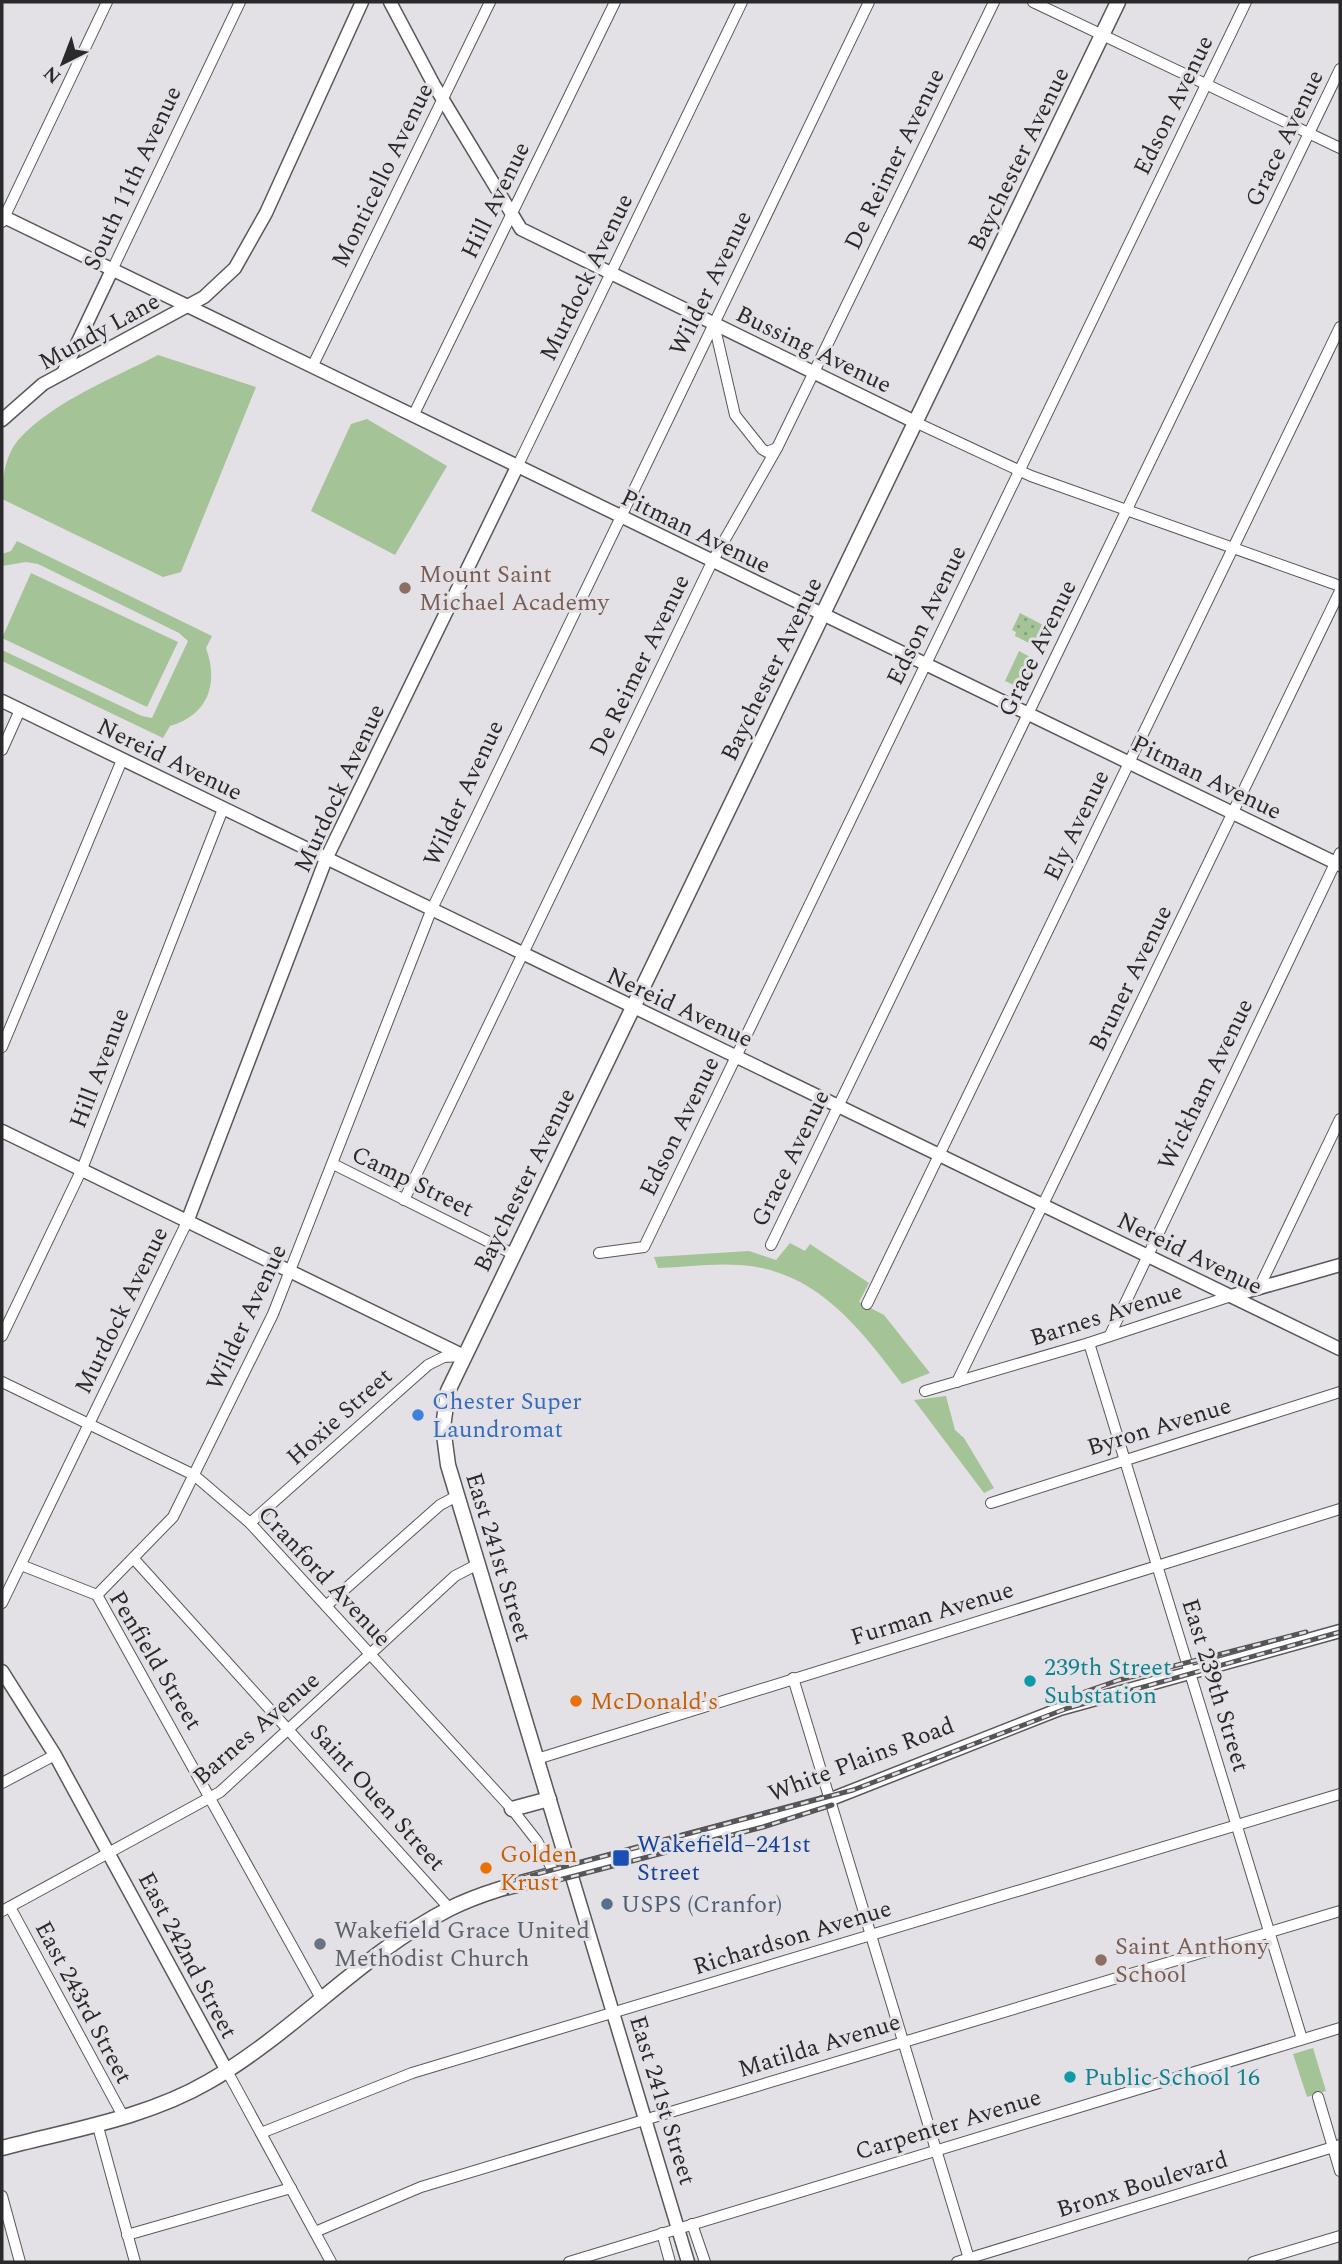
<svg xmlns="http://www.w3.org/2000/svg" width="1342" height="2264" font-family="Spectral,serif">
  <defs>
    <pattern id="park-dots" width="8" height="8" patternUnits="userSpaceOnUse" patternTransform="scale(1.75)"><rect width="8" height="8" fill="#a4c397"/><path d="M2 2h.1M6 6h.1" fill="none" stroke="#869e7b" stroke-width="1.8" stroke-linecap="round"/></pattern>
  </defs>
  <rect width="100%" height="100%" fill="#e3e1e5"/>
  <polygon fill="url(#park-dots)" points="1020,613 1049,628 1039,648 1015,636 1016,632 1012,630"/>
  <g fill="#a4c397">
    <path d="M158,355L256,387L181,572L163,577L2,499C2,479 5,454 20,438C56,400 112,379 158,355Z"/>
    <polygon points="367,419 447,466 395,555 311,511 351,424"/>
    <path d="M17,541L212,636L206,648C219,684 208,715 170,726L163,738L2,661V650L142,716L152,718L188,641L179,633L38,564L26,562L2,566V554L11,551Z"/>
    <polygon points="31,573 178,642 147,707 2,638"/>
    <polygon points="1019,651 1036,660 1022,689 1005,681"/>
    <path d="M790,1243L805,1251L810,1244L869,1283L859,1302L884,1315L930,1373L902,1384C860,1328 815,1269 739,1265C712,1263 685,1267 658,1268L654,1257L749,1251L776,1260Z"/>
    <polygon points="946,1396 955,1430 964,1438 994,1488 984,1493 914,1400"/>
    <polygon points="1313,2048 1326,2091 1307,2097 1293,2054"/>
  </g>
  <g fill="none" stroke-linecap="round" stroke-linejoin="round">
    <g stroke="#59575b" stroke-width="12">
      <g id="street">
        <polyline points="1033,2 1340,148"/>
        <polyline points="2,222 107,2"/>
        <polyline points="112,270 240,2"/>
        <polyline points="714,324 735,415 762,449 767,452 777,448"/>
        <polyline points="312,367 490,2"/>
        <polyline points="413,416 615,2"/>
        <polyline points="915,422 1031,476 1340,586"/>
        <polyline points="517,467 742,2"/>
        <polyline points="2,750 20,710"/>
        <polyline points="2,1047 122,760"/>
        <polyline points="333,1164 513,1254"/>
        <polyline points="404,1200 712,562 777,448 994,2"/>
        <polyline points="771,1245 1340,69"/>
        <polyline points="599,1253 644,1247 1246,2"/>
        <polyline points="1258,1290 1340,1119"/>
        <polyline points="867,1304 1340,327"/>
        <polyline points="1110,1335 1340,853"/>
        <polyline points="2,1336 82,1169 223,809"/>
        <polyline points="1089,1343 1302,2039"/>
        <polyline points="2,1382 194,1475 250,1523 512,1809 537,1841 555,1874"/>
        <polyline points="957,1382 1340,591"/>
        <polyline points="925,1391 1089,1343 1231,1296"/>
        <polyline points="991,1503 1340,1392"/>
        <polyline points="250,1523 428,1365 444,1357 463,1356"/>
        <polyline points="134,1559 450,1909"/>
        <polyline points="21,1565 97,1595 322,2000"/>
        <polyline points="97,1595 173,1517 273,1314 431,911 869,2"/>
        <polyline points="2,1603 187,1222"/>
        <polyline points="326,1606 440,1505 457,1496"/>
        <polyline points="793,1678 970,2262"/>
        <polyline points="537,1759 1340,1509"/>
        <polyline points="2,1783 55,1755"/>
        <polyline points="10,1907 123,2116"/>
        <polyline points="2,1911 220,1792 455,1576 478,1564"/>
        <polyline points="227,2071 331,2262"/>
        <polyline points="1318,2097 1340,2171"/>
        <polyline points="97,2123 135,2262"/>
        <polyline points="261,2133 412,2073 1340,1794"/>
        <polyline points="2,2196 20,2262"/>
        <polyline points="692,2224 705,2262"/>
        <polyline points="315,2232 421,2187 1340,1911"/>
        <polyline points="662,2233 670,2262"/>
        <polyline points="127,2235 291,2188"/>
        <polyline points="569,2262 1340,2028"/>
        <polyline points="957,2262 1340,2145"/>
        <polyline points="1253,2262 1340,2236"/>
      </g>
    </g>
    <g stroke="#59575b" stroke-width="15">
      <g id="secondary">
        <polyline points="390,2 434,85 521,229 915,422"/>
        <polyline points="2,216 1340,865"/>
        <polyline points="63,373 112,270"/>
        <polyline points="2,420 43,384 204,297 235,268 266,213 362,2"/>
        <polyline points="2,701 1340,1349"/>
        <polyline points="2,1131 464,1356"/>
        <polyline points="187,1222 326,859 517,467"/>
        <polyline points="1231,1296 1340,1265"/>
        <polyline points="2,1671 55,1755 227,2071"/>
        <polyline points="688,2262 570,1870 821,1803 1060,1709 1340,1631"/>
      </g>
    </g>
    <g stroke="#59575b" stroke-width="17">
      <g id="primary">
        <polyline points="512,1809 549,1799"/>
        <path d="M2,2148C70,2130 146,2118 208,2082C294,2033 361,1954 449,1909C487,1890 529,1881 570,1870L448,1465L443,1427L448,1391L1118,2"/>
      </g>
    </g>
    <use href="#street" stroke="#fff" stroke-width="10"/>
    <use href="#secondary" stroke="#fff" stroke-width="12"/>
    <use href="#primary" stroke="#fff" stroke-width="14"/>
    <g stroke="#565557" stroke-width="5">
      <g id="rail">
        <polyline points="1053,1703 1119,1680 1306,1632"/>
        <polyline points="507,1882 853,1790 1068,1708 1340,1632"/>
        <polyline points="509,1893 763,1827 832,1805"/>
      </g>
    </g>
    <use href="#rail" stroke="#e3e1e5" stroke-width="2.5" stroke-dasharray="8" stroke-linecap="butt"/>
  </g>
  <g fill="#8d6e63" stroke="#e3e1e5" stroke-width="2.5">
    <circle cx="405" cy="588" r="7"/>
    <circle cx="1101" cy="1960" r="7"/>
  </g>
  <circle fill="#3f7fe0" stroke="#e3e1e5" stroke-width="2.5" cx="418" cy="1415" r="7"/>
  <g fill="#0f9aa8" stroke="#e3e1e5" stroke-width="2.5">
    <circle cx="1030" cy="1681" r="7"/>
    <circle cx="1070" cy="2077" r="7"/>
  </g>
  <g fill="#e8710a" stroke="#e3e1e5" stroke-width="2.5">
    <circle cx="576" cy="1701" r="7"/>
    <circle cx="486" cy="1868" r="7"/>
  </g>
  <rect fill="#1a4fb4" stroke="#e3e1e5" stroke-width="2.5" x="612" y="1849" width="18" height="18" rx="3.5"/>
  <circle fill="#5c6f8a" stroke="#e3e1e5" stroke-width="2.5" cx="607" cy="1904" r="7"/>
  <circle fill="#6b7280" stroke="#e3e1e5" stroke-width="2.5" cx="320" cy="1944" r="7"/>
  <g text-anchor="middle" stroke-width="6" stroke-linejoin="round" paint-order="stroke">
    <g font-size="24" fill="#2a292b" stroke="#e3e1e5">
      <text transform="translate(1173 105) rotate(-64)" y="8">Edson Avenue</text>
      <text transform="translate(1284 138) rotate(-64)" y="8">Grace Avenue</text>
      <text transform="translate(894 159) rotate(-64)" y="8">De Reimer Avenue</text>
      <text transform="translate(1018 159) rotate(-64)" y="8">Baychester Avenue</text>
      <text transform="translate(382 175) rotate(-64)" y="8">Monticello Avenue</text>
      <text transform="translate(132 178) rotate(-65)" y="8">South 11th Avenue</text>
      <text transform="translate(495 200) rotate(-64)" y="8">Hill Avenue</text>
      <text transform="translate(586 277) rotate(-64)" y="8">Murdock Avenue</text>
      <text transform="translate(710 283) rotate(-64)" y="8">Wilder Avenue</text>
      <text transform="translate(99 331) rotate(-29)" y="8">Mundy Lane</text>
      <text transform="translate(814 349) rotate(26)" y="8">Bussing Avenue</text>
      <text transform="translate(696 531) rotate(26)" y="8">Pitman Avenue</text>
      <text transform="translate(926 615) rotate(-64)" y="8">Edson Avenue</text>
      <text transform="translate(1037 648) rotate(-64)" y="8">Grace Avenue</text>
      <text transform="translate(639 665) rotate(-64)" y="8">De Reimer Avenue</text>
      <text transform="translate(771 669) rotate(-64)" y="8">Baychester Avenue</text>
      <text transform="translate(170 759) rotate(26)" y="8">Nereid Avenue</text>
      <text transform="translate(1207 777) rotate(26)" y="8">Pitman Avenue</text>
      <text transform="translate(339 788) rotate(-65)" y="8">Murdock Avenue</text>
      <text transform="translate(463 793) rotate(-65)" y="8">Wilder Avenue</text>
      <text transform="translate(1076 825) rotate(-64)" y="8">Ely Avenue</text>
      <text transform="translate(1130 978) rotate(-64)" y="8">Bruner Avenue</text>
      <text transform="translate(680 1007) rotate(25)" y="8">Nereid Avenue</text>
      <text transform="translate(99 1068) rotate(-69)" y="8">Hill Avenue</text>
      <text transform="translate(1205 1084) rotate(-64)" y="8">Wickham Avenue</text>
      <text transform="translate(679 1126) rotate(-64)" y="8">Edson Avenue</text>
      <text transform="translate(790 1158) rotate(-64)" y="8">Grace Avenue</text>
      <text transform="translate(524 1180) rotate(-64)" y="8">Baychester Avenue</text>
      <text transform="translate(413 1181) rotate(26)" y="8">Camp Street</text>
      <text transform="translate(1190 1253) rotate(26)" y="8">Nereid Avenue</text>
      <text transform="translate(121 1310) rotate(-64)" y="8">Murdock Avenue</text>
      <text transform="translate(1106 1314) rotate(-18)" y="8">Barnes Avenue</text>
      <text transform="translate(246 1317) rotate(-65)" y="8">Wilder Avenue</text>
      <text transform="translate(339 1416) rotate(-42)" y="8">Hoxie Street</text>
      <text transform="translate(1159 1426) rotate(-17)" y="8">Byron Avenue</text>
      <text transform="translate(499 1557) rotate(73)" y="8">East 241st Street</text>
      <text transform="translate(325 1576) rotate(47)" y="8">Cranford Avenue</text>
      <text transform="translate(932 1613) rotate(-17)" y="8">Furman Avenue</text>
      <text transform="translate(156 1660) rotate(59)" y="8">Penfield Street</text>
      <text transform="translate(1216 1685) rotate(73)" y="8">East 239th Street</text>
      <text transform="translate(256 1728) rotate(-41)" y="8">Barnes Avenue</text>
      <text transform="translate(861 1759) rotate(-21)" y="8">White Plains Road</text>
      <text transform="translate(378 1797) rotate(48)" y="8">Saint Ouen Street</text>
      <text transform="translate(792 1937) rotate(-17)" y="8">Richardson Avenue</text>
      <text transform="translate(188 1955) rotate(62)" y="8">East 242nd Street</text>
      <text transform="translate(84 2002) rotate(62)" y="8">East 243rd Street</text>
      <text transform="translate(819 2045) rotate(-17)" y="8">Matilda Avenue</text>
      <text transform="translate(663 2100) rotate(73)" y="8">East 241st Street</text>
      <text transform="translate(948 2124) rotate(-17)" y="8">Carpenter Avenue</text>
      <text transform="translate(1142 2184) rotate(-17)" y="8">Bronx Boulevard</text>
    </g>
    <g font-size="24" fill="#785e54" stroke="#e3e1e5" text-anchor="start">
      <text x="419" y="582">Mount Saint<tspan x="419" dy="28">Michael Academy</tspan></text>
      <text x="1115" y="1954">Saint Anthony<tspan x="1115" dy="28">School</tspan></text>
    </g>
    <g font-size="24" fill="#366cbe" stroke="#e3e1e5" text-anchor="start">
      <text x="432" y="1409">Chester Super<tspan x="432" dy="28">Laundromat</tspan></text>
    </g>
    <g font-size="24" fill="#0d838f" stroke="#e3e1e5" text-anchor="start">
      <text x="1044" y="1675">239th Street<tspan x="1044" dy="28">Substation</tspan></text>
      <text x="1084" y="2085">Public School 16</text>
    </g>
    <g font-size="24" fill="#c56008" stroke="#e3e1e5" text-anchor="start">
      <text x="590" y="1709">McDonald's</text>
      <text x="500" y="1862">Golden<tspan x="500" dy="28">Krust</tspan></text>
    </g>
    <g font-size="24" fill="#164399" stroke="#e3e1e5" text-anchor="start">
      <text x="637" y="1852">Wakefield–241st<tspan x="637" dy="28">Street</tspan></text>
    </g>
    <g font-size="24" fill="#4e5e75" stroke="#e3e1e5" text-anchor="start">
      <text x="621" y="1912">USPS (Cranfor)</text>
    </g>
    <g font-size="24" fill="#5b616d" stroke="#e3e1e5" text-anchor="start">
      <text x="334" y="1938">Wakefield Grace United<tspan x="334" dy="28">Methodist Church</tspan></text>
    </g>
  </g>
  <rect width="1342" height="2264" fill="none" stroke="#2a292b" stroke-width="7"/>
  <g transform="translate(63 63) rotate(222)" stroke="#e3e1e5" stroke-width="5" paint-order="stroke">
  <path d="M0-5L12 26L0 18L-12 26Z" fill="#2a292b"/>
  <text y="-10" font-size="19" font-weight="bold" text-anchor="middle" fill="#2a292b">N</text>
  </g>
</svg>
